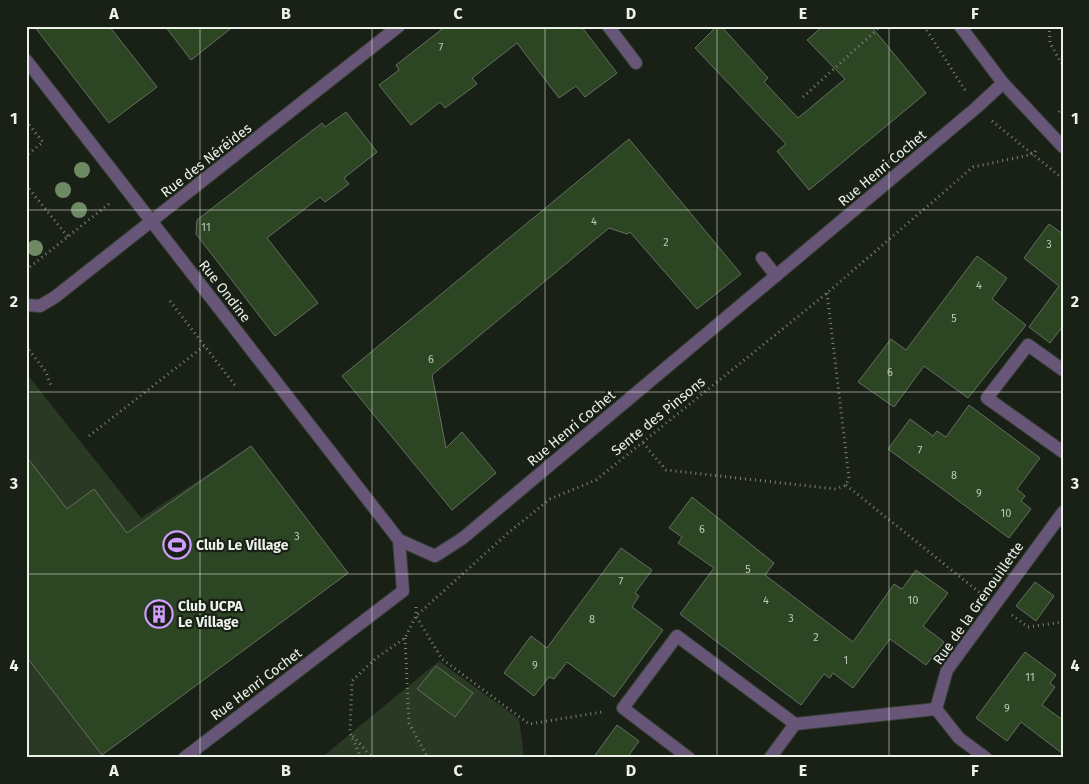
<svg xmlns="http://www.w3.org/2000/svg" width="1089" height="784" font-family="'Fira Sans',sans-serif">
  <rect width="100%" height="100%" fill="#192116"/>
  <g fill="#2a3924">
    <polygon points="26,373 141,518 251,446 99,758 26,758"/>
    <polygon points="439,661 519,719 524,758 321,758"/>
  </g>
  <g fill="#2c4522" stroke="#666f62">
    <polygon points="34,26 109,26 157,87 109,123"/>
    <polygon points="165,26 234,26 191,60"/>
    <polygon points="446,26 581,26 617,73 585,97 576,86 559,98 517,43 472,78 477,84 445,108 440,102 411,125 379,85 399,70 396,65"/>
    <polygon points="717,26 721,26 768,78 764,82 798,118 845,79 807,40 823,26 871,26 926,93 809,190 777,151 786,144 695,48"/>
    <polygon points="346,112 377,152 344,178 349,184 325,202 320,197 267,238 318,303 275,336 196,234 197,220 322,123 325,127"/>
    <polygon points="629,139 741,274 697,309 630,232 627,234 609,228 432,375 446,448 462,432 496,473 452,510 342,376"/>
    <polygon points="1049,224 1063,234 1063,326 1050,343 1029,327 1059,286 1024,258"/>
    <polygon points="977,256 1007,278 992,299 1026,325 968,398 924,366 894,407 858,382 891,339 906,350"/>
    <polygon points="969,405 1040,458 1017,489 1025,496 1021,501 1031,509 1009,538 888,449 910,419 933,436 937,431 946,437"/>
    <polygon points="251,446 348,573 102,755 26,656 26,456 67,509 94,489 127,533"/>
    <polygon points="692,497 774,563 765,575 853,642 894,584 902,589 916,570 948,593 923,626 944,642 926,665 890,639 853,688 833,673 830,678 824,674 801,705 680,614 714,568 678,543 682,537 669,528"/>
    <polygon points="621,548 652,570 635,593 639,596 632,607 663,630 614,697 567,662 554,679 549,677 534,696 504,673 531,636 547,648"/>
    <polygon points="1035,582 1054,596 1036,621 1016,606"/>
    <polygon points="1025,652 1056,675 1050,683 1055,687 1042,705 1063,720 1063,754 1021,722 1007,741 976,718"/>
    <polygon points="436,666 473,693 455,717 417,689"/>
    <polygon points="617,725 639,741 627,758 593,758"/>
  </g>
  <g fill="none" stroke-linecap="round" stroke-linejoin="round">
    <g stroke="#373e34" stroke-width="14">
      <polyline id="service" points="762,258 776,276"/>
    </g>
    <g stroke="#373e34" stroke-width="14">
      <polyline id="pedestrian" points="26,60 152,222"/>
    </g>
    <g stroke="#373e34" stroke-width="14">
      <g id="minor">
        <polyline points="608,26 636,63"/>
        <polyline points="152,222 399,540 435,556 463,538 976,108 1003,83"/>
        <polyline points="26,305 40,306 55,297 399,26"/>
        <polyline points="1063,370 1028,345 987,398 1063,452"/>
        <polyline points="184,758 403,591 399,540"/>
        <polyline points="689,758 623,708 677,636 795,724 936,709"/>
        <polyline points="770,758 795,724"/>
        <polyline points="986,758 959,738 936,709 947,670 1063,512"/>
      </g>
    </g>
    <g stroke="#373e34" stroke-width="14">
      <polyline id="tertiary" points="960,26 1003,83 1063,147"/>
    </g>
    <g stroke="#7c8279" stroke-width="3" stroke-dasharray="1 4" stroke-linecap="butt">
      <polyline points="924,26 965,90"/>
      <polyline points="1049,26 1050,43 1063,66"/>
      <polyline points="803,97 881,26"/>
      <polyline points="1059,112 1063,106"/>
      <polyline points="26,121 43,142 26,156"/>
      <polyline points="992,121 1063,179"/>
      <polyline points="26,185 68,237"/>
      <polyline points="26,270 110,203"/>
      <polyline points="170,301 237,388"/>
      <polyline points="26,346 46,372 51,386"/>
      <polyline points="89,436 204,346"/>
      <polyline points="643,443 666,470 836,489 846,485 849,478 827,293"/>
      <polyline points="846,485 980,593"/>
      <polyline points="416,607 416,616 442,659 529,724 602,712"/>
      <polyline points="1012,615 1028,627 1063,622"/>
      <polyline points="405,638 409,723 428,758"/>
      <polyline points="353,736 372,758"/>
      <polyline points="361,758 350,733 352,681 376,658 405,638 416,616 508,533 550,499 596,480 827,293 973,167 1034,154 1036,150"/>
    </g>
    <use href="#service" stroke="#675677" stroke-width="12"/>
    <use href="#pedestrian" stroke="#675677" stroke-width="12"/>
    <use href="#minor" stroke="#675677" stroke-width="12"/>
    <use href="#tertiary" stroke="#675677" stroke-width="12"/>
  </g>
  <g fill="#6d8a63">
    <circle cx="82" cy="170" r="8"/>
    <circle cx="63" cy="190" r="8"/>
    <circle cx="79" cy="210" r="8"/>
    <circle cx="35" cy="248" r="8"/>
  </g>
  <path fill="none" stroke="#ecf1ea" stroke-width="1" stroke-opacity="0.55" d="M200,26V758M372,26V758M545,26V758M717,26V758M889,26V758M26,210H1063M26,392H1063M26,574H1063"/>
  <defs>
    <g id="stadium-ring" transform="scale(1.4375)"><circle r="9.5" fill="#192116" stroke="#d19dfe" stroke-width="1.5"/><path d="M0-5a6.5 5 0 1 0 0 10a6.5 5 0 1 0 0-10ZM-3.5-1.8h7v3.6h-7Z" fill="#d19dfe"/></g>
    <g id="building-ring" transform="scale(1.4375)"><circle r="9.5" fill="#192116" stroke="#d19dfe" stroke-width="1.5"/><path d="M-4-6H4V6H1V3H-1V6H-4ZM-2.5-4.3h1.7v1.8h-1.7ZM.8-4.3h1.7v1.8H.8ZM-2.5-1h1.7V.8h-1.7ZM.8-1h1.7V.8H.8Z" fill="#d19dfe"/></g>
  </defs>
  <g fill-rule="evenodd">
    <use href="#stadium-ring" x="177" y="545"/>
    <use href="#building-ring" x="159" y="614"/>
  </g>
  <g text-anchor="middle" stroke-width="4.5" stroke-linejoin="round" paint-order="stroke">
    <g font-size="11" fill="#bcc6b8">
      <text x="441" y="51">7</text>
      <text x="594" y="225">4</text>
      <text x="206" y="231">11</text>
      <text x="666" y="246">2</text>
      <text x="1049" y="248">3</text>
      <text x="979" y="289">4</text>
      <text x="954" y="322">5</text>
      <text x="431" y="363">6</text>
      <text x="890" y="376">6</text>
      <text x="920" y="454">7</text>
      <text x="954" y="479">8</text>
      <text x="979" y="497">9</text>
      <text x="1006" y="517">10</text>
      <text x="702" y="533">6</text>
      <text x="297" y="540">3</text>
      <text x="748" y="573">5</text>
      <text x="621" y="585">7</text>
      <text x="766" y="604">4</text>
      <text x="913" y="604">10</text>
      <text x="791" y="622">3</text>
      <text x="592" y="623">8</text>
      <text x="816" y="641">2</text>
      <text x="846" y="664">1</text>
      <text x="535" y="669">9</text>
      <text x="1030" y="681">11</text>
      <text x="1007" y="712">9</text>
    </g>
    <g font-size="14" fill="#ecf1ea" stroke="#192116">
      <text transform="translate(206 160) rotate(-38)" y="5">Rue des Néréides</text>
      <text transform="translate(882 168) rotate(-40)" y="5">Rue Henri Cochet</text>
      <text transform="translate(225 291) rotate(52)" y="5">Rue Ondine</text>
      <text transform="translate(658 416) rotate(-39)" y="5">Sente des Pinsons</text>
      <text transform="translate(571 428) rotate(-40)" y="5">Rue Henri Cochet</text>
      <text transform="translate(978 603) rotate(-55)" y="5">Rue de la Grenouillette</text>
      <text transform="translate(256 684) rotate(-37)" y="5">Rue Henri Cochet</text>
    </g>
    <g font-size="14" font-weight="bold" fill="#ecf1ea" stroke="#192116" text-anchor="start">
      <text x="196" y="550">Club Le Village</text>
      <text x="178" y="611">Club UCPA<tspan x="178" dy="16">Le Village</tspan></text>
    </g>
  </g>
  <rect width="1089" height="784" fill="none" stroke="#192116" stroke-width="55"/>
  <rect x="28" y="28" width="1034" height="728" fill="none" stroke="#ecf1ea" stroke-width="2"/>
  <g font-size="16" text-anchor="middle" font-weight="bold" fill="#ecf1ea">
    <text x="114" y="19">A</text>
    <text x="286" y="19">B</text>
    <text x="458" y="19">C</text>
    <text x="631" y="19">D</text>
    <text x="803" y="19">E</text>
    <text x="975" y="19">F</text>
    <text x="14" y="124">1</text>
    <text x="1075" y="124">1</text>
    <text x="14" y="307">2</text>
    <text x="1075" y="307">2</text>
    <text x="14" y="489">3</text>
    <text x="1075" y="489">3</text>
    <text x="14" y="671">4</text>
    <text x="1075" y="671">4</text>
    <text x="114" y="776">A</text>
    <text x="286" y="776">B</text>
    <text x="458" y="776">C</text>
    <text x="631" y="776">D</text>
    <text x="803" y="776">E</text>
    <text x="975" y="776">F</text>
  </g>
</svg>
